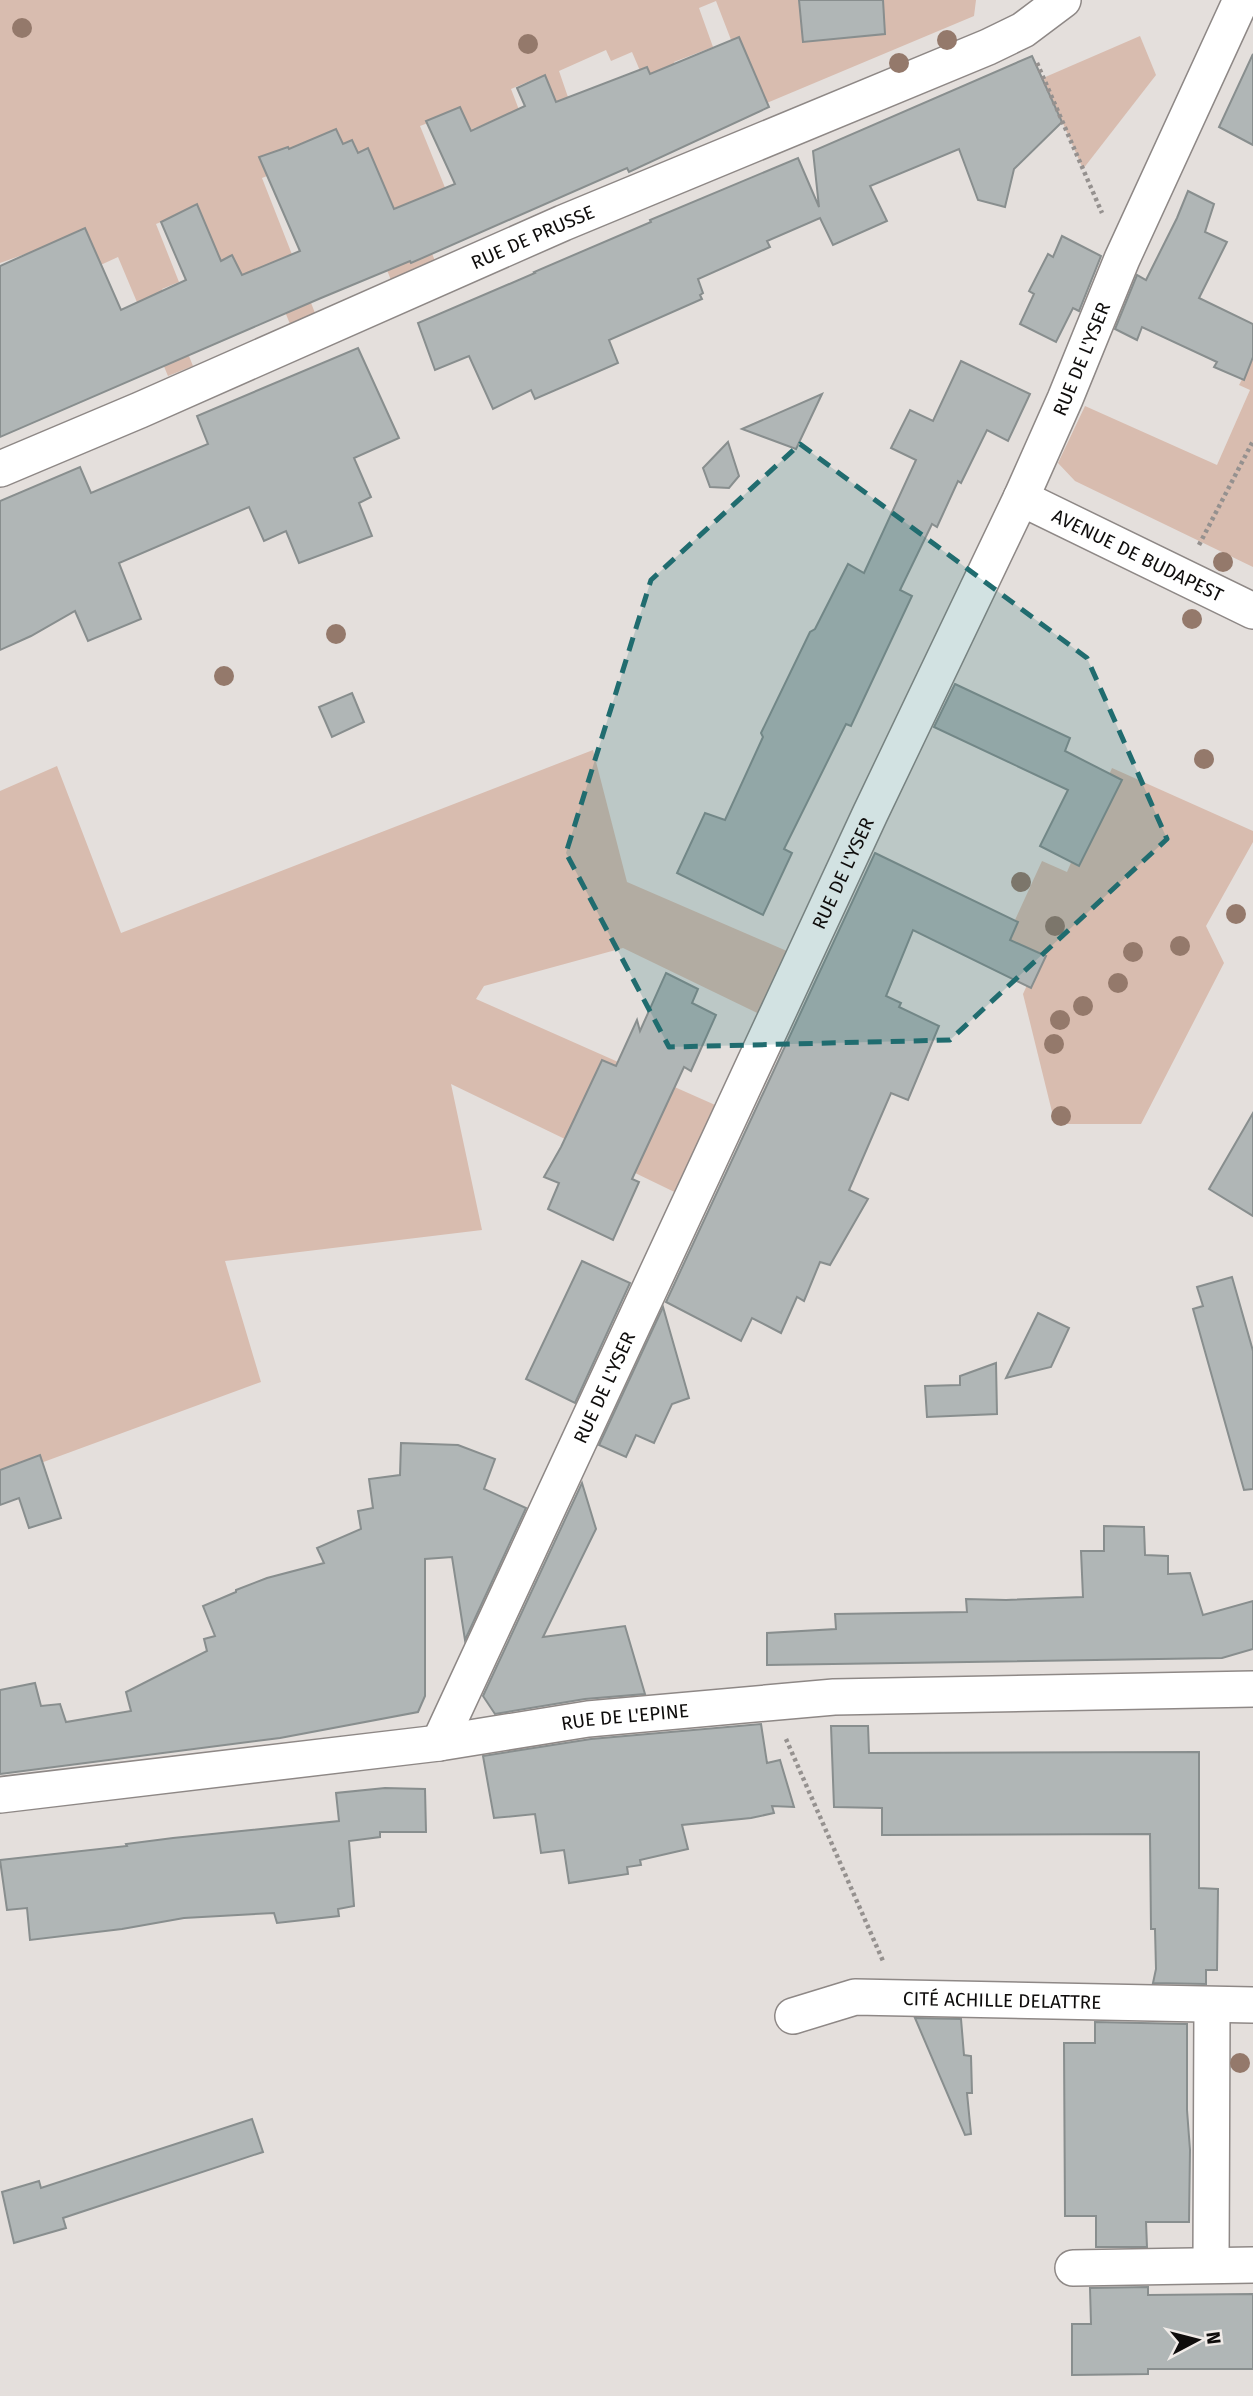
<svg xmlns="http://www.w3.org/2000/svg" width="1253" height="2396" font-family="'Fira Sans',sans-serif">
  <rect width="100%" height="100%" fill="#e4dfdc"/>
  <g fill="#d8bcaf">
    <polygon points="0,0 976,0 974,16 757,107 716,1 699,8 713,47 674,62 679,76 647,87 632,52 611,61 606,50 559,71 580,132 549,108 537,78 511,89 521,115 495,120 462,133 454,113 420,126 446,190 412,203 435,261 391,280 343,161 292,166 262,178 315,313 290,324 267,268 236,280 218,262 196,208 156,224 179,282 162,289 193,366 168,376 118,257 94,268 42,248 0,263"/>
    <polygon points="1140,36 1156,75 1083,169 1043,78"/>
    <polygon points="1253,359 1253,567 1075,481 1058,463 1085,406 1217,465 1250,390 1239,385"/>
    <polygon points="593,750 627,882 803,958 774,1021 623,948 484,986 476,999 731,1112 691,1200 451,1084 482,1230 225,1261 261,1382 0,1478 0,791 57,766 121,933"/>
    <polygon points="1112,768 1253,831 1253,842 1206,926 1224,963 1141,1124 1055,1124 1023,994 1038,961 1004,944 1042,861 1067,872"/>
  </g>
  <g fill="#b0b6b6" stroke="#888e8e" stroke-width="2">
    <polygon points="799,0 883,0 885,34 803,42"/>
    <polygon points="739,37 769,107 629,172 627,168 411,263 410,261 321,298 0,437 0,266 85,228 121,310 186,280 161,222 197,204 221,261 232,255 242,275 300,251 259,157 288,147 289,149 336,129 343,144 352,140 358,153 368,148 394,209 455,184 426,121 460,107 471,131 525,106 517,88 545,75 556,102 647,67 650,74"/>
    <polygon points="1253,54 1253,145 1219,127"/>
    <polygon points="1032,56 1062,122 1014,169 1005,207 978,200 959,149 870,186 887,221 833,245 820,218 767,241 770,247 698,279 703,293 700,295 702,299 609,340 618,363 535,399 531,390 493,409 469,356 435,370 418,323 535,273 534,272 651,222 650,220 798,158 819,207 813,151"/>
    <polygon points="1188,191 1214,204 1205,232 1227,242 1199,298 1253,324 1253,357 1244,380 1214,367 1217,362 1142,327 1137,340 1115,329 1137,275 1146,280 1177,218"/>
    <polygon points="1062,236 1101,256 1079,311 1073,308 1056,342 1020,324 1034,294 1029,291 1048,254 1053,257"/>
    <polygon points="358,348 399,438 354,458 371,497 359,503 372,536 299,563 286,531 264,541 249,507 119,563 141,619 88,641 75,611 31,636 0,650 0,501 80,467 91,493 208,444 197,416"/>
    <polygon points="961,361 1030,394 1008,441 987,430 961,483 958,481 937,527 932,524 900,590 912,596 851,726 846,724 784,849 792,853 763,915 677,873 705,813 725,820 763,737 761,733 810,632 815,629 848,564 864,573 916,460 891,448 910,410 933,421"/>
    <polygon points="822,394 796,449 742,429"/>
    <polygon points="728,442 739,476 729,488 710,487 703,468"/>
    <polygon points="955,684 1070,738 1065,751 1122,780 1079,866 1040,846 1068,790 934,727"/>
    <polygon points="352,693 364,722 332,737 319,707"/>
    <polygon points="875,853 1018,922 1010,940 1046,956 1031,988 913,930 886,996 901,1003 899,1007 939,1026 908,1100 891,1093 849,1190 868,1199 830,1265 820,1262 804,1301 797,1297 781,1333 752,1318 741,1341 666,1302"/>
    <polygon points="666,973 698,989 692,1003 716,1015 691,1071 684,1067 632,1179 639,1182 613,1240 548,1209 559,1183 544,1177 561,1147 602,1060 616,1066 637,1020 640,1031"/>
    <polygon points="1253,1113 1253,1216 1209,1189"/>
    <polygon points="582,1261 630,1283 575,1403 526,1379"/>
    <polygon points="1232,1277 1253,1351 1253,1489 1244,1490 1193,1309 1203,1306 1197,1287"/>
    <polygon points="663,1307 689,1398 672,1404 654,1443 636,1435 626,1457 599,1445"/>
    <polygon points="1038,1313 1069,1328 1051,1367 1006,1378"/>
    <polygon points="996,1363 997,1414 927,1417 925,1386 960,1385 960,1376"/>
    <polygon points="401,1443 458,1445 495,1459 484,1489 526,1508 465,1640 452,1557 425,1559 425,1696 418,1712 280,1738 0,1774 0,1690 35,1683 41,1706 60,1704 66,1722 131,1711 126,1692 207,1651 204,1639 215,1636 203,1606 236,1592 236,1590 267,1578 324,1563 317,1548 361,1529 358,1511 373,1508 369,1479 400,1475"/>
    <polygon points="40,1455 61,1518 29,1528 19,1498 0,1505 0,1470"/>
    <polygon points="582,1483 596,1529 543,1637 625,1626 645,1694 585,1699 495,1714 483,1696"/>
    <polygon points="1104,1526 1144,1527 1145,1555 1168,1556 1168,1574 1190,1573 1203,1615 1253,1601 1253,1649 1222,1658 767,1665 767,1633 836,1629 835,1614 967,1612 966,1599 1006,1600 1083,1597 1081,1551 1104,1551"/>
    <polygon points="761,1724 767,1763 780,1760 794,1807 772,1806 774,1813 751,1818 682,1825 688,1849 640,1860 641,1865 627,1867 628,1874 569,1883 564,1850 541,1853 535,1814 494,1818 483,1756 591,1739"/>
    <polygon points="831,1726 868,1726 869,1753 1199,1752 1199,1888 1218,1889 1217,1970 1206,1970 1206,1984 1153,1983 1156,1969 1155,1929 1151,1929 1150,1834 882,1835 882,1808 834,1807"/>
    <polygon points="385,1788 425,1789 426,1832 380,1832 380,1837 349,1841 354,1906 338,1909 339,1916 277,1923 274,1913 184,1918 122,1929 30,1940 27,1908 7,1910 0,1860 127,1846 126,1844 173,1838 339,1821 336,1793"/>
    <polygon points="915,2018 961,2019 964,2055 971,2056 972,2093 967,2093 971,2134 965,2135"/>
    <polygon points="1095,2022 1187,2024 1187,2110 1190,2150 1189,2222 1146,2222 1147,2247 1096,2247 1096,2216 1065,2216 1064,2043 1095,2043"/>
    <polygon points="252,2119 263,2152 63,2218 66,2228 14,2243 2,2192 39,2181 41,2188"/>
    <polygon points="1148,2287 1148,2295 1253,2294 1253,2369 1148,2369 1148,2374 1072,2375 1072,2324 1091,2324 1090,2288"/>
  </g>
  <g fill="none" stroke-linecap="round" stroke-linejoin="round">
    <g stroke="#8e8886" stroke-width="38">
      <g id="minor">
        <path id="s1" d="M0,469L140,410L563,223L988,47L1023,30L1063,0"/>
        <path id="s2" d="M1021,498L1253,611"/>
        <path id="s3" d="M439,1743L870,814L1021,498L1065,399L1122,259L1241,0"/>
        <path id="s4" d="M0,1795L439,1743L588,1719L834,1697L1253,1689"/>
        <path id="s5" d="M793,2016L855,1997L1253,2005"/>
        <polyline points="1211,2265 1212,2006"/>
        <polyline points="1073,2268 1253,2265"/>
      </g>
    </g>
    <g stroke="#95918f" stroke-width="4.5" stroke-dasharray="3.5 3.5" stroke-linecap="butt">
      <polyline points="1037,63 1102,213"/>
      <polyline points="1199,545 1253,441"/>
      <polyline points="786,1739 883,1961"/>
    </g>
    <use href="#minor" stroke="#fff" stroke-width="35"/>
  </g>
  <g fill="#94796b">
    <circle cx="22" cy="28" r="10"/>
    <circle cx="947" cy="40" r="10"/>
    <circle cx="528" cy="44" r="10"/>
    <circle cx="899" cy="63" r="10"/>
    <circle cx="1223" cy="562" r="10"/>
    <circle cx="1192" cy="619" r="10"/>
    <circle cx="336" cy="634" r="10"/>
    <circle cx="224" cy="676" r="10"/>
    <circle cx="1204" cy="759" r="10"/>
    <circle cx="1021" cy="882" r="10"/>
    <circle cx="1236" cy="914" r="10"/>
    <circle cx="1055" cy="926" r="10"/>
    <circle cx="1180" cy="946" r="10"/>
    <circle cx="1133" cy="952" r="10"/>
    <circle cx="1118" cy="983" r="10"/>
    <circle cx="1083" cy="1006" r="10"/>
    <circle cx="1060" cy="1020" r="10"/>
    <circle cx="1054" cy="1044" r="10"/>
    <circle cx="1061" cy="1116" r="10"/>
    <circle cx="1240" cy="2063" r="10"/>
  </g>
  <path fill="#206c6f" fill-opacity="0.2" stroke="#206c6f" stroke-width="5" stroke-dasharray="14 9" stroke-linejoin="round" d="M800,444L1087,658L1167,839L950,1040L669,1047L566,853L651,580Z"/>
  <g text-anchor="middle" stroke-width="5" stroke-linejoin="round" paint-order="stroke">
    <g font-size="19" fill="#0f0d0c" stroke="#f1ece9">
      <text dy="7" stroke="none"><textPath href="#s1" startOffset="581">RUE DE PRUSSE</textPath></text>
      <text dy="7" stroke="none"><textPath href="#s3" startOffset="1526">RUE DE L'YSER</textPath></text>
      <text dy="7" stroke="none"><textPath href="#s2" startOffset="130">AVENUE DE BUDAPEST</textPath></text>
      <text dy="7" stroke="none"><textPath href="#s3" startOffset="959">RUE DE L'YSER</textPath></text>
      <text dy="7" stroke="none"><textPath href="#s3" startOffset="392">RUE DE L'YSER</textPath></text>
      <text dy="7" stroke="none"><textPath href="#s4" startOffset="630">RUE DE L'EPINE</textPath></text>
      <text dy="7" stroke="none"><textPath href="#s5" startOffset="212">CITÉ ACHILLE DELATTRE</textPath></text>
    </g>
  </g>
  <g transform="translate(1197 2340) rotate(83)" stroke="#f1ece9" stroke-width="5" paint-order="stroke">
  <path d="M0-5L12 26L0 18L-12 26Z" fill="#0f0d0c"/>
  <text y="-10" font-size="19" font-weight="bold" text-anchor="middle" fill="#0f0d0c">N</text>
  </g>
</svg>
